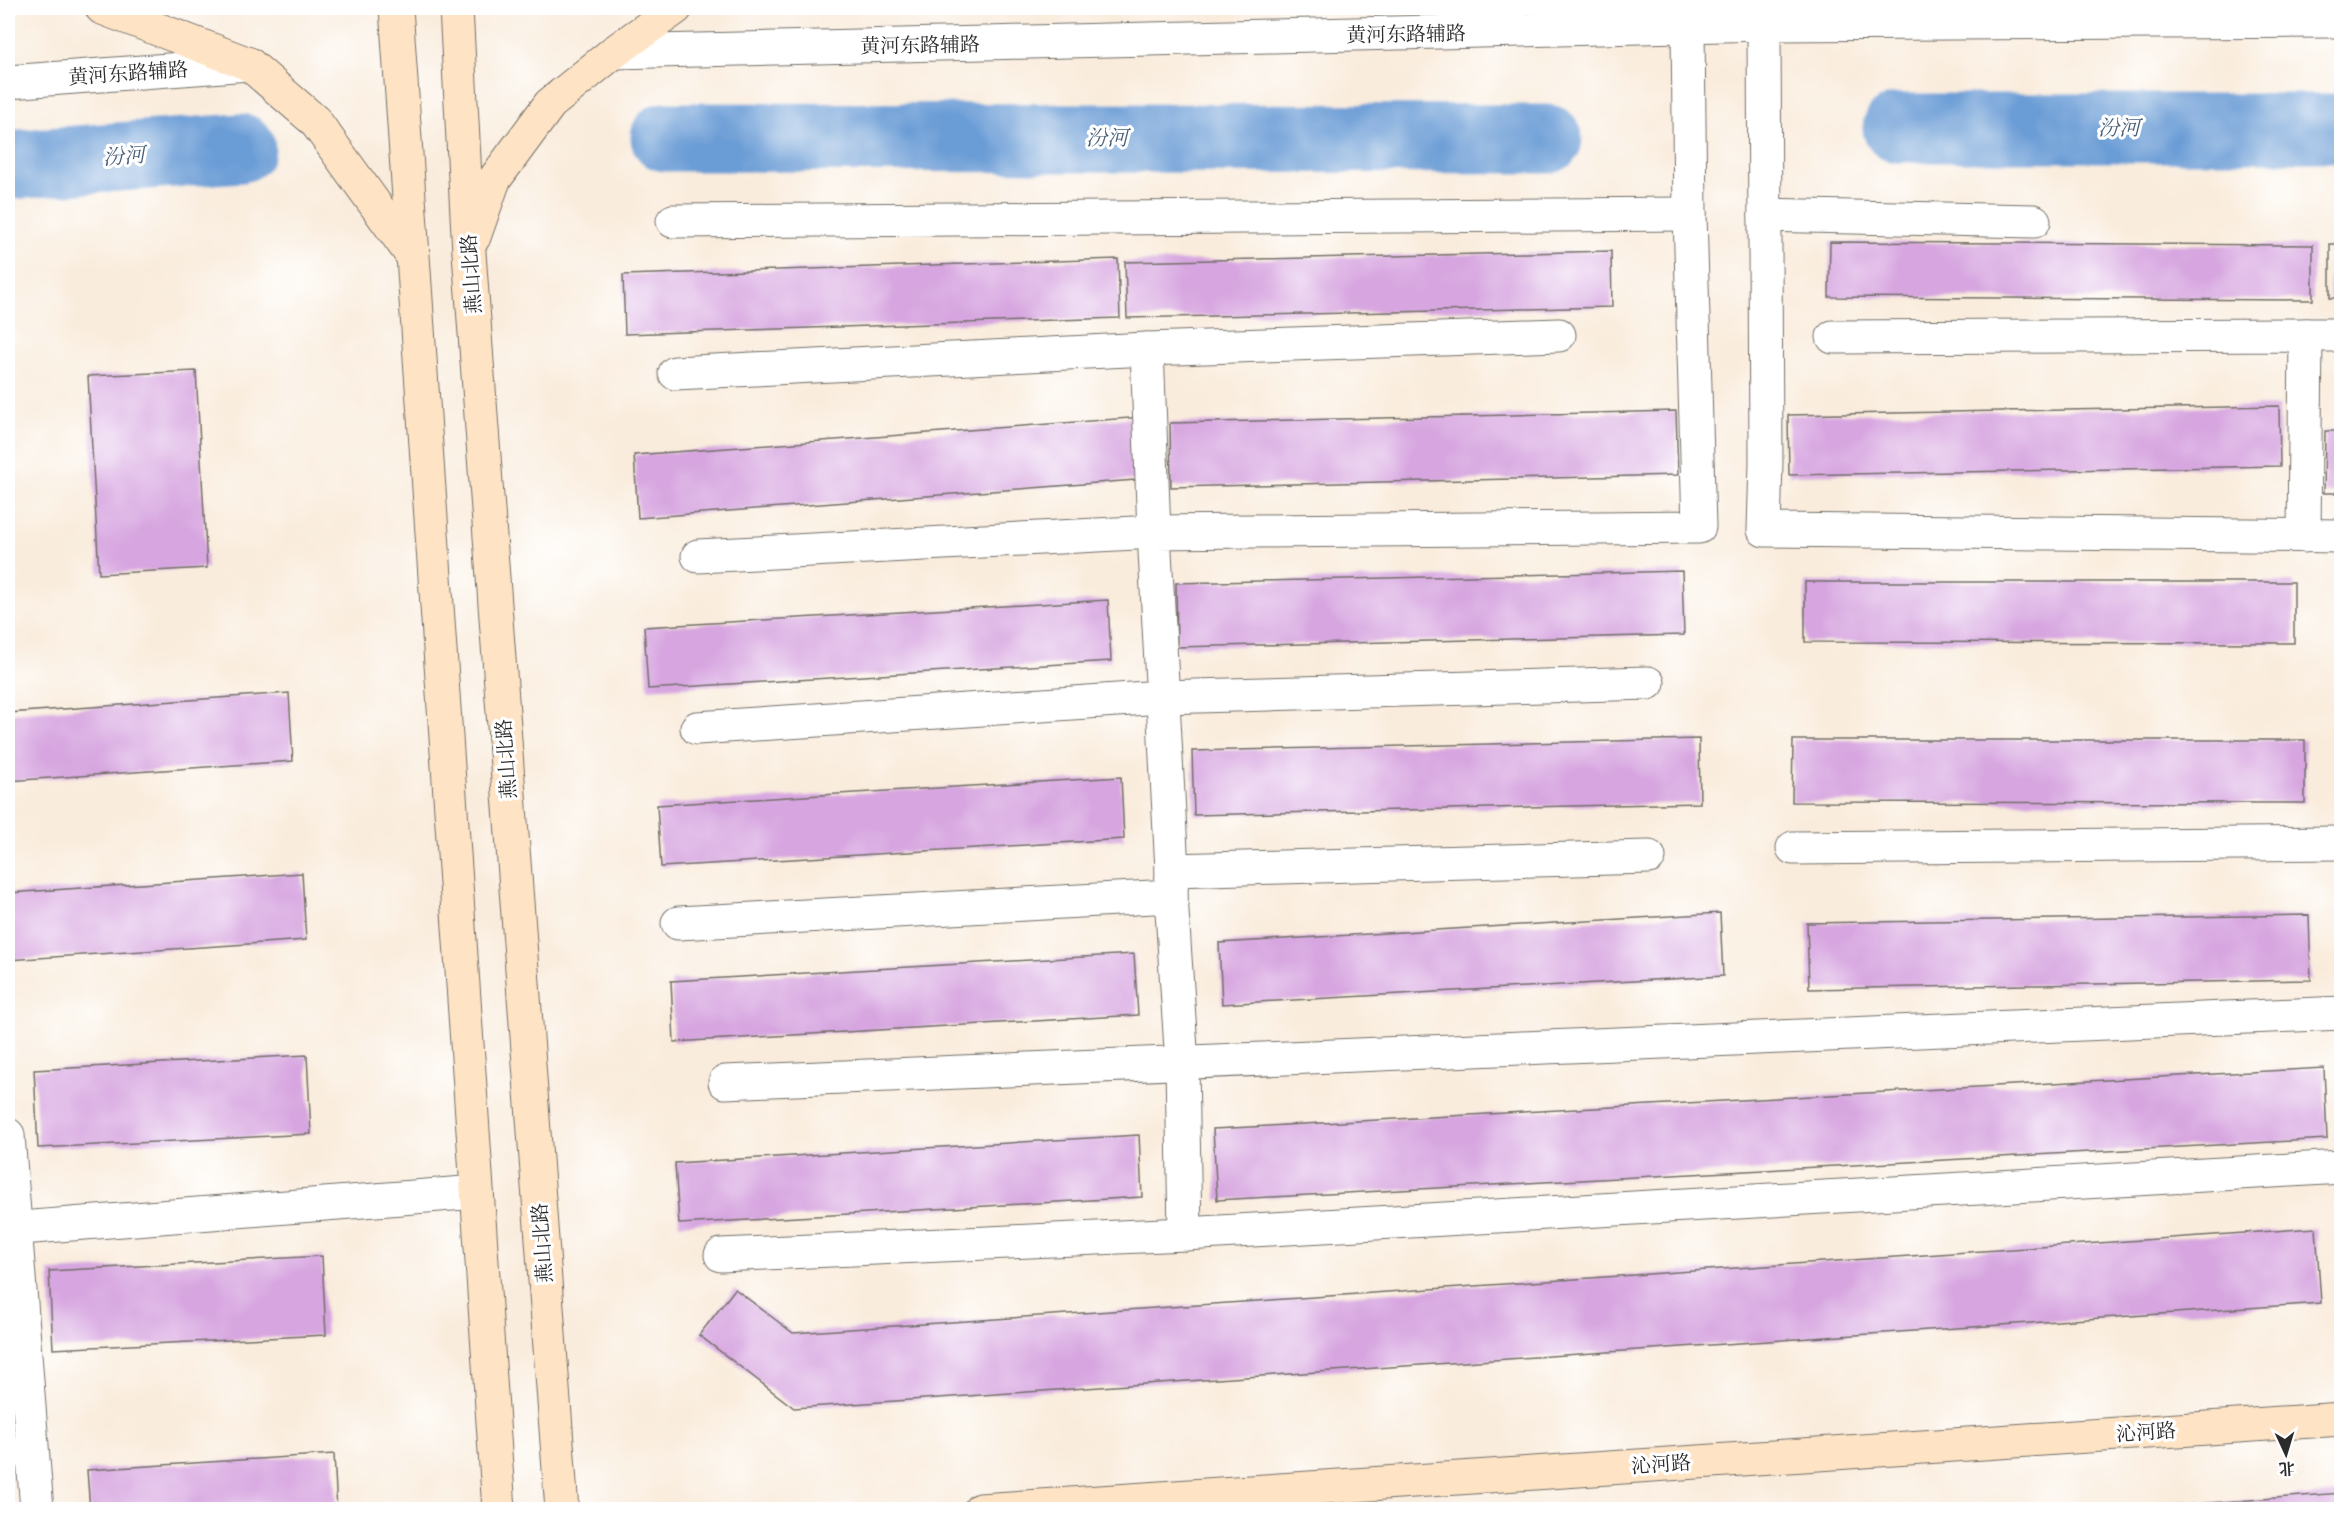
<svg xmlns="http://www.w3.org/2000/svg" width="2349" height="1517" font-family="Cardo,'Noto Serif SC',serif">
  <rect width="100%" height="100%" fill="#fff"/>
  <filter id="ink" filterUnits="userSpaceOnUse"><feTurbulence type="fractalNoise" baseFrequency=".0167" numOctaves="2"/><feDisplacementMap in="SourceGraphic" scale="12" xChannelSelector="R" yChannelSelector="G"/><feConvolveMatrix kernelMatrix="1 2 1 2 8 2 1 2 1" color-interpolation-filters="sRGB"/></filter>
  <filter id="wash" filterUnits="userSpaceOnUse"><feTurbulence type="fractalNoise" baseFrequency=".008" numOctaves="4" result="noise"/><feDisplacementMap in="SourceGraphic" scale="24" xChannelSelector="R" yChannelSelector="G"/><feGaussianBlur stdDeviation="1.35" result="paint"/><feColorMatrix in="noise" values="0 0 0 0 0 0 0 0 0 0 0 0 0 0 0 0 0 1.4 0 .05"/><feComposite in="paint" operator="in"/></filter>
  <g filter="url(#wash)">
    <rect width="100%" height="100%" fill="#f9ecdc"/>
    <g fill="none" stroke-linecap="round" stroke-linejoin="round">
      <g stroke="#6a9cd5" stroke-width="69">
        <polyline points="1897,128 2342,128"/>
        <polyline points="665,137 1548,139"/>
        <polyline points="8,165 241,148"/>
      </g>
    </g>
    <g id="blocks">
      <g fill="#d7a6e0">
        <polygon points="1830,242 2313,245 2313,300 1829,297"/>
        <rect x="2330" y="244" width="12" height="54"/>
        <polygon points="1611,251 1612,307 1127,318 1125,262"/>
        <polygon points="1118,259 1120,318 625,334 623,275"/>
        <polygon points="196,371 207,568 99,574 88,376"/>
        <polygon points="2279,406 2280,466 1789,475 1788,415"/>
        <polygon points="1676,411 1678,475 1171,487 1170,423"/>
        <polygon points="1143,417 1148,479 638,518 634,455"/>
        <polygon points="2325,431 2342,431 2342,493 2324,493"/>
        <polygon points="1682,571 1684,635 1177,647 1176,583"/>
        <polygon points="1805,582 2294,582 2294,643 1805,642"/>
        <polygon points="1108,600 1111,661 648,689 644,627"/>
        <polygon points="289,693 293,761 8,781 8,713"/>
        <polygon points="1699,739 1700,803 1194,815 1192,751"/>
        <polygon points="1793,740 2305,740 2305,803 1792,802"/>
        <polygon points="1121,777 1124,839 661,867 657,805"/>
        <polygon points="302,873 306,940 8,960 8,893"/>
        <polygon points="1720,913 1723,976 1222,1004 1219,943"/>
        <polygon points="2309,915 2311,980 1809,989 1807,923"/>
        <polygon points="1134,954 1138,1015 674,1042 671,981"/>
        <polygon points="307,1055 311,1134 38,1148 34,1070"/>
        <polygon points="2324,1068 2327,1139 1217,1200 1213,1129"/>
        <polygon points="1139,1135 1142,1197 679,1224 675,1163"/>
        <polygon points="2316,1228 2321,1303 794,1408 699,1335 735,1289 793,1333"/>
        <polygon points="322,1256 326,1335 53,1349 49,1271"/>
        <polygon points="334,1454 337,1510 90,1510 87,1470"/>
        <polygon points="2342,1493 2342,1510 2160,1510 2159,1507"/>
      </g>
    </g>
  </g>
  <g filter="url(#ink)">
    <use href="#blocks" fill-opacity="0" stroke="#736f69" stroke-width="1.5"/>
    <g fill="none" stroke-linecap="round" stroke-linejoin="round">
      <g stroke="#736f69" stroke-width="35">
        <g id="street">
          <polyline points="1764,24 1766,462 1764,530 2342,536"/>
          <polyline points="1688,27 1690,214 1699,527 1154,532 1172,870 1171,896 1182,1064 1185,1234 2342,1167"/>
          <polyline points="614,52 1764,24 2342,21"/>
          <polyline points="8,82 249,64"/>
          <polyline points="1765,215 2034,221"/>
          <polyline points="673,221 1690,214"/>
          <polyline points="2306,335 2342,335"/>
          <polyline points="1833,337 2306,335 2304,536"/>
          <polyline points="1147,349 1559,335"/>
          <polyline points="675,373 1147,349 1154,532 698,556"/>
          <polyline points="697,728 1162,697 1648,683"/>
          <polyline points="1793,848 2342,843"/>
          <polyline points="1172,870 1649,857"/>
          <polyline points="678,923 1171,896"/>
          <polyline points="725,1082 2342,1013"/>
          <polyline points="8,1135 37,1510"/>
          <polyline points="8,1229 477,1192"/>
          <polyline points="721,1255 1185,1234"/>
        </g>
      </g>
      <g stroke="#736f69" stroke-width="35">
        <g id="secondary">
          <polyline points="102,8 249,64 315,121 411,254"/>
          <polyline points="396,8 499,1510"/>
          <polyline points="456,8 469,253 562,1510"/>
          <polyline points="474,237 494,180 550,104 614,52 676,8"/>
          <polyline points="980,1510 2342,1419"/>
        </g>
      </g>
      <use href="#street" stroke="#fff" stroke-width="33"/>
      <use href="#secondary" stroke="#fee4c5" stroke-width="33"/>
    </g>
  </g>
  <g text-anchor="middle" stroke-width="6" stroke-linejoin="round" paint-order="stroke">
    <g font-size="20" fill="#2b2b2b" stroke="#fff">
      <text transform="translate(1406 34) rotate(-1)" y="7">黄河东路辅路</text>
      <text transform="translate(920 45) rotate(-1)" y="7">黄河东路辅路</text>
      <text transform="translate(128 73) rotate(-4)" y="7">黄河东路辅路</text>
      <text transform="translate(471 274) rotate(-94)" y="7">燕山北路</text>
      <text transform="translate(506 759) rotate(-94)" y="7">燕山北路</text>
      <text transform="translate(542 1243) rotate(-94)" y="7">燕山北路</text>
      <text transform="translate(2146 1432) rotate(-4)" y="7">沁河路</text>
      <text transform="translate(1661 1464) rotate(-4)" y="7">沁河路</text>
    </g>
    <g font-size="21" font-style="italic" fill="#475e77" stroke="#fff">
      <text x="2119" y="135">汾河</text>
      <text x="1107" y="145">汾河</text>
      <text transform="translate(124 156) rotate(-4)" y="7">汾河</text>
    </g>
  </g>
  <rect width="2349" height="1517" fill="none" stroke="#fff" stroke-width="30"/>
  <g transform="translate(2286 1454) rotate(176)" stroke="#ffffff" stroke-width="4.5" paint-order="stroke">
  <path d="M0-4.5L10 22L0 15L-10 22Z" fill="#2b2b2b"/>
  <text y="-9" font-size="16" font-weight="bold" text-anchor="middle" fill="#2b2b2b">北</text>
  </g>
</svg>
